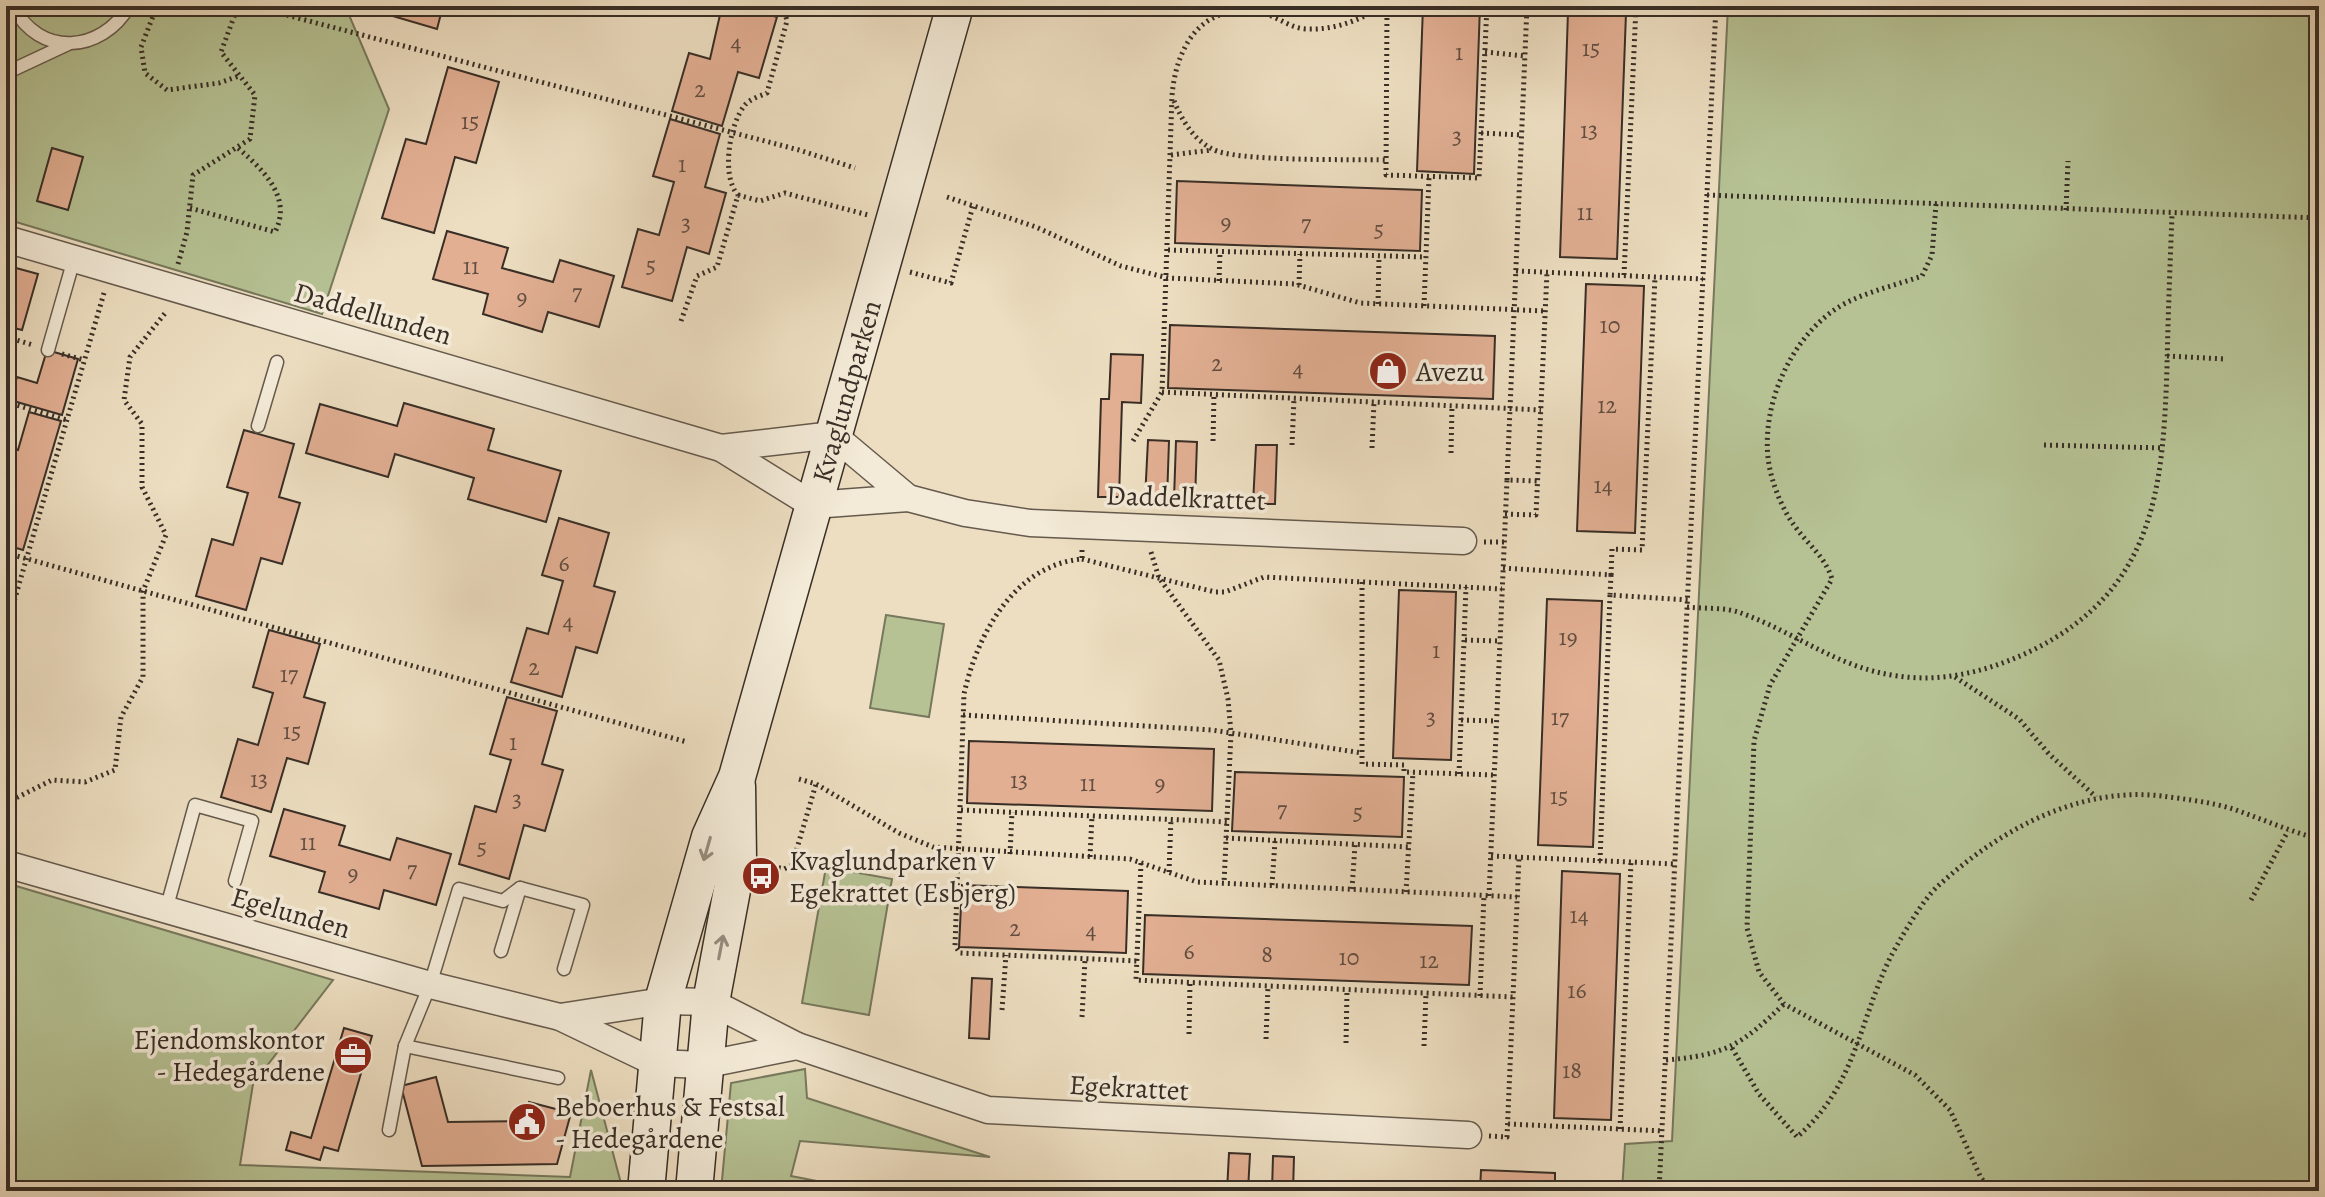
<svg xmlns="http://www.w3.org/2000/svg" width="2325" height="1197" font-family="Alegreya,serif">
  <rect width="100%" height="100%" fill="#eddec1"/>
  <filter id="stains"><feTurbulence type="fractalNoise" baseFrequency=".0025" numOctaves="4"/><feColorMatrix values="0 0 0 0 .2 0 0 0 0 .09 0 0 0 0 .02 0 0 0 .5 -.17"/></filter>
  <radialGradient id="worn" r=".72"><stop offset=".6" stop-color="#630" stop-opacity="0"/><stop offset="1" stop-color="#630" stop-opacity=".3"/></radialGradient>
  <g fill="#b6c294" stroke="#77785d" stroke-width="2">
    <polygon points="6,6 351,6 349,15 389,109 322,314 6,219"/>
    <polygon points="1728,6 2319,6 2319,1191 1622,1191 1625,1144 1672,1141"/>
    <polygon points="886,615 944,624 929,717 870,708"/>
    <polygon points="826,867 892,879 869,1015 802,1003"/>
    <polygon points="6,883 333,980 253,1084 240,1165 570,1177 591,1070 623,1191 6,1191"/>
    <polygon points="805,1069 807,1098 990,1157 800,1141 791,1176 868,1191 721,1191 731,1083"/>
  </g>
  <g fill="#e2af93" stroke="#382e26" stroke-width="2">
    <polygon points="388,6 443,6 437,29 386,14"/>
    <polygon points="722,6 757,6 756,11 777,17 759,78 738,72 722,126 672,111 689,53 710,59"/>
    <polygon points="1423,6 1480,6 1474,174 1417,171"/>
    <polygon points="1568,11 1626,13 1617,259 1560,257"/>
    <polygon points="448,67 499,82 476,163 455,157 434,233 382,218 406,139 426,144"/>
    <polygon points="670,119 720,134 705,187 726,193 709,254 687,247 672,301 622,287 638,229 659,235 674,182 653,176"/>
    <polygon points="52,148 83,157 68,210 37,201"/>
    <polygon points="1177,181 1422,190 1420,251 1175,243"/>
    <polygon points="447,231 508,248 502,268 553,282 560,260 614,276 599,327 548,312 542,332 483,314 488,294 433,279"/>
    <polygon points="16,268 38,274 22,330 6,326 6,302"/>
    <polygon points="1586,284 1644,286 1635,533 1577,531"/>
    <polygon points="1170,325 1495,336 1493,399 1168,388"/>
    <polygon points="6,338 16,341 6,377"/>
    <polygon points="47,350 78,359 62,415 10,400 17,377 37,383"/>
    <polygon points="1111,354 1143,355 1141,403 1122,402 1119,497 1098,497 1101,399 1109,399"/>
    <polygon points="404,403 494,429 488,450 561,471 546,522 468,499 474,478 395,454 388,477 306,453 320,404 397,426"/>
    <polygon points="29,412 61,421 23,550 6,545 6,447 18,450"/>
    <polygon points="244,430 294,444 279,497 300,503 282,564 261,558 246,610 196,596 212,539 233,545 248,493 227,487"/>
    <polygon points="1148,440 1169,441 1167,500 1145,499"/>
    <polygon points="1176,441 1197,442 1195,500 1174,499"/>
    <polygon points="1256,445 1277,445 1275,504 1253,504"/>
    <polygon points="559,518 609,533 594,586 615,592 597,653 576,647 562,697 511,682 527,628 548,634 563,581 542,575"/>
    <polygon points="1399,590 1456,592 1451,760 1393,758"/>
    <polygon points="1547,599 1602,601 1593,847 1538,845"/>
    <polygon points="269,630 320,644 304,697 325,703 308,764 287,758 271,812 221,797 238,739 258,745 273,693 253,687"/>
    <polygon points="507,697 557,711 542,764 563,770 545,831 524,825 509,879 459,864 475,806 496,812 511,760 490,754"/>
    <polygon points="969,741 1214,749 1212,811 967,803"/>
    <polygon points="1235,772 1404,777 1402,837 1232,831"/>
    <polygon points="284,809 345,826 339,845 390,860 397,838 451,854 436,905 384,890 379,909 319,892 325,872 270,856"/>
    <polygon points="1562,871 1620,874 1611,1120 1554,1118"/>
    <polygon points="962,885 1128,891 1126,953 959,947"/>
    <polygon points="1145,915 1472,926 1469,985 1143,974"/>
    <polygon points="972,978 992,979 989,1039 969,1038"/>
    <polygon points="344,1028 372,1036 338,1151 324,1147 320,1160 286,1150 291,1132 311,1138"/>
    <polygon points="436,1077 448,1122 524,1121 529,1102 571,1113 557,1164 422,1166 401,1086"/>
    <polygon points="1229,1153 1250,1154 1248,1191 1227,1191"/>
    <polygon points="1273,1156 1294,1157 1293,1191 1272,1191"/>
    <polygon points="1481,1170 1555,1173 1555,1191 1480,1191"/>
  </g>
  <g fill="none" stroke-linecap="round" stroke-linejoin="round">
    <g stroke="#655a4d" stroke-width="15">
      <g id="lane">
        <path d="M13,6C39,58 102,53 129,6"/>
        <polyline points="6,73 68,44"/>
        <polyline points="48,350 74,259"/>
        <polyline points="258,426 277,362"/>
        <polyline points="166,910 195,805 252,821 235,881"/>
        <polyline points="501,951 520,888"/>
        <polyline points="405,1046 558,1078"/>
        <polyline points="389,1130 405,1046 430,985 459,889 503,901 520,888 583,905 564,969"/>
      </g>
    </g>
    <g stroke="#655a4d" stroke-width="29">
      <g id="street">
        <polyline points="6,239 721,448"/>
        <polygon points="833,435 908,498 813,505 721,448"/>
        <polyline points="908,498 965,513 1030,523 1463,541"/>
        <polyline points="6,864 430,985 560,1017"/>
        <polygon points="663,1001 711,1002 797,1046 703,1065 656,1063 560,1017"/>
        <polyline points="797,1046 988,1110 1468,1135"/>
      </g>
    </g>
    <g stroke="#382e26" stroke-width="39">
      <g id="secondary">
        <path id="s1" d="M646,1191L663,1001L710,837L737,777L955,6"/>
        <polyline points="694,1191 711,1002 738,858 737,786"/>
      </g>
    </g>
    <g stroke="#382e26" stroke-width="5" stroke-dasharray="2 4" stroke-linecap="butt">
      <polyline points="157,6 141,47 145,73 167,90 219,83 239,76"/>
      <polyline points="252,6 799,150 855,168"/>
      <polyline points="1387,6 1386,175 1479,178 1487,6"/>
      <polyline points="1640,6 1715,9"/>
      <polyline points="1485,52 1525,56"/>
      <path d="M1174,101C1182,120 1192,138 1212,149C1235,162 1352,159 1386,160"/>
      <polyline points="1481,133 1522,135"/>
      <polyline points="1171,155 1212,150"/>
      <polyline points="738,195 760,201 785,193 868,215"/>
      <polyline points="1707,195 2319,218"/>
      <polyline points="947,197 1036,227 1121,266 1168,278 1295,284 1360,303 1545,311"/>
      <path d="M1936,204L1932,255L1922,276C1899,284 1874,290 1852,300C1791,327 1752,417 1773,481C1777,495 1785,513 1794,525C1807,544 1825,556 1832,579L1770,685L1754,741L1747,928L1759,972L1784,1004L1915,1075L1950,1110L1981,1178L1993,1191"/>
      <path d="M190,208L275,232C293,197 262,169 238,148"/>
      <polyline points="2066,210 2068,161"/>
      <polyline points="1168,250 1426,257"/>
      <polyline points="178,264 187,232 193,175 250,139 255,95 221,52 238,6"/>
      <polyline points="1516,271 1703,279"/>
      <polyline points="910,272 951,283 973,206"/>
      <polyline points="1624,275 1636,6"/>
      <polyline points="1219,281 1220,252"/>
      <polyline points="1299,285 1300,254"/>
      <polyline points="1378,304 1379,256"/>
      <polyline points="1424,306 1429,177"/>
      <path d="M681,321L697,276L717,267L738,195C721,177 729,124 745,105C750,99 760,96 767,93L787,21L783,6"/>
      <polyline points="6,337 33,345"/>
      <polyline points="62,354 84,360"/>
      <polyline points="2167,356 2225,359"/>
      <polyline points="1162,392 1541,410"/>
      <polyline points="6,402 67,420"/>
      <path d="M1133,441L1162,392L1172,96C1176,45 1203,1 1261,13C1278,16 1290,29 1308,29C1335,30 1360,20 1383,6"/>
      <polyline points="1213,441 1214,395"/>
      <polyline points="1292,445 1294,399"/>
      <polyline points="2044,445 2164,448"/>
      <polyline points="1372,448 1374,402"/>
      <polyline points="1451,453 1452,406"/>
      <polyline points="1507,480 1527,6"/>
      <polyline points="1505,514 1536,515 1547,272"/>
      <polyline points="1484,542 1504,542"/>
      <path d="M1082,550V559C1014,565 977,635 964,694L955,946L960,953L1137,961"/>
      <polyline points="1151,552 1159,578 1219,660 1228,699 1231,733 1224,883"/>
      <polyline points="6,553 687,742"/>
      <polyline points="1082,559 1215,592 1225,592 1264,577 1502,589"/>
      <polyline points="1503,568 1611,575 1610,595 1688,600"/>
      <polyline points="1611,575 1612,549 1642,550 1655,277"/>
      <polyline points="1362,582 1362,764 1404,765 1404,772 1494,775"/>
      <path d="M1687,607C1704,609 1726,607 1741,613C1797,633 1837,668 1898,676C1944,683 1992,670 2033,650C2155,589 2163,488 2167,367C2168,316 2170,266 2172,215"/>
      <polyline points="6,629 104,293"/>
      <polyline points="1465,640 1500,641"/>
      <polyline points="1955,677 2019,719 2049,754 2096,797"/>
      <polyline points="963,715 1212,730 1362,753"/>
      <polyline points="1461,720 1496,721"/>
      <polyline points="1459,774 1466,587"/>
      <polyline points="799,779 816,784 899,833 933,847 1130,859 1197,882 1517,897"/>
      <polyline points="6,803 52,780 85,782 115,770 121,717 143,677 143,591 166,535 142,487 142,424 124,400 130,357 166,312"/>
      <polyline points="961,810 1227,822"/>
      <polyline points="1226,838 1409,847"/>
      <polyline points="1010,854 1012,812"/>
      <polyline points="1491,856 1675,864"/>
      <polyline points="1090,857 1092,816"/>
      <polyline points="1600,861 1610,595"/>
      <polyline points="1141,863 1136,980 1513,997"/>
      <polyline points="767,865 784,869 792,865 816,784"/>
      <polyline points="1169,872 1171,819"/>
      <polyline points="1272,885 1275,841"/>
      <polyline points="1352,889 1355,845"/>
      <polyline points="1406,892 1413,772"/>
      <polyline points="1489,896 1507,480 1538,481"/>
      <polyline points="2251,900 2288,831"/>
      <polyline points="1480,996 1484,895"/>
      <polyline points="1002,1010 1006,955"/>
      <polyline points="1082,1017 1085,959"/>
      <polyline points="1189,1034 1190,983"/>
      <polyline points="1266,1039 1268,986"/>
      <polyline points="1346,1043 1347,990"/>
      <polyline points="1424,1046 1426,993"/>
      <path d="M1732,1048L1759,1094L1797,1137C1856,1086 1859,1021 1891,956C1901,938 1923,899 1938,886C1998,831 2078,786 2162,796C2184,799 2211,802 2233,809C2262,819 2289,831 2319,839"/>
      <path d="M1666,1060C1726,1055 1741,1045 1784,1004"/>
      <polyline points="1508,1124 1663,1131"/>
      <polyline points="1620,1129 1631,862"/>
      <polyline points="1489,1136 1507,1137 1519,857"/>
      <polyline points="1659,1191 1716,6"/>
      <polyline points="2305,1191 2319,1187"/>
    </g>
    <use href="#lane" stroke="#f3ead7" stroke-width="12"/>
    <use href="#street" stroke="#f3ead7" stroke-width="26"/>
    <use href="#secondary" stroke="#f3ead7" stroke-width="36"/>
  </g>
  <defs><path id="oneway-shaft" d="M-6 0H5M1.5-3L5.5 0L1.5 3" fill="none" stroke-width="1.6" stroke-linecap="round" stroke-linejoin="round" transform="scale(2)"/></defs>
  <g stroke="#968c7e">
    <use href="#oneway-shaft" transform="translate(707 849) rotate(106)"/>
    <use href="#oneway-shaft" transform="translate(721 947) rotate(-79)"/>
  </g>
  <defs>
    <g id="shop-disc" transform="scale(2)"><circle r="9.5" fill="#8f2418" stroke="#f3ead7"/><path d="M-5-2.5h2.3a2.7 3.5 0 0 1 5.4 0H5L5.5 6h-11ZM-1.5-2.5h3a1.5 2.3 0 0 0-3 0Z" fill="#fff"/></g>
    <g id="bus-disc" transform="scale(2)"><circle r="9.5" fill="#8f2418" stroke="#f3ead7"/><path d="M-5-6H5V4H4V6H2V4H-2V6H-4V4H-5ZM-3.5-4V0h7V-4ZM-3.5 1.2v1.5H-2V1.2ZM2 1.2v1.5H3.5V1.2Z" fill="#fff"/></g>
    <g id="office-disc" transform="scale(2)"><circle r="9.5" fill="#8f2418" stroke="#f3ead7"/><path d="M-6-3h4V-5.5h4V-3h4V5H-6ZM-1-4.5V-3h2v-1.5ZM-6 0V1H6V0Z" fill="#fff"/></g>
    <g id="civic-disc" transform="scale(2)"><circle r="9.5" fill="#8f2418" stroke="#f3ead7"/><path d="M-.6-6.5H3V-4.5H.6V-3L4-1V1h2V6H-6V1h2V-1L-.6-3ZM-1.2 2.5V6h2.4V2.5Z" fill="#fff"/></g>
  </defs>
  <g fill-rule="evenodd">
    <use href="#shop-disc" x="1388" y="371"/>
    <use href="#bus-disc" x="761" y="876"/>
    <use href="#office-disc" x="353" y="1055"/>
    <use href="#civic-disc" x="527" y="1122"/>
  </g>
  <g text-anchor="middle" stroke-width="7" stroke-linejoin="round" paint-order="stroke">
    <g font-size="24" fill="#624e41">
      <text x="736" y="50">4</text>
      <text x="1591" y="56">15</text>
      <text x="1459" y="60">1</text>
      <text x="700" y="97">2</text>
      <text x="470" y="129">15</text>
      <text x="1589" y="138">13</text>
      <text x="1457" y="144">3</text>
      <text x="682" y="172">1</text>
      <text x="1585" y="220">11</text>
      <text x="1226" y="230">9</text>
      <text x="686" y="231">3</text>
      <text x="1306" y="231">7</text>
      <text x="1379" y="237">5</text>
      <text x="651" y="273">5</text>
      <text x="471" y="274">11</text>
      <text x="577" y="300">7</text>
      <text x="522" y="305">9</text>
      <text x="1610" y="333">10</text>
      <text x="1217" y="371">2</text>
      <text x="1298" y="376">4</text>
      <text x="1607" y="413">12</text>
      <text x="1603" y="493">14</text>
      <text x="564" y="571">6</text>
      <text x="568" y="629">4</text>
      <text x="1568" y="645">19</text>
      <text x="1436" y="658">1</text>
      <text x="534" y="675">2</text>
      <text x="289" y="682">17</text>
      <text x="1431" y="725">3</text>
      <text x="1560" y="725">17</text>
      <text x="292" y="739">15</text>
      <text x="513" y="750">1</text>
      <text x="259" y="787">13</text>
      <text x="1019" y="788">13</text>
      <text x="1088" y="791">11</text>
      <text x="1160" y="791">9</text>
      <text x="1559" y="804">15</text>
      <text x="517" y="807">3</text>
      <text x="1282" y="817">7</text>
      <text x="1358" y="820">5</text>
      <text x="308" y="850">11</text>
      <text x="482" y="855">5</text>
      <text x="412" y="877">7</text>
      <text x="353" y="881">9</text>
      <text x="1579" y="923">14</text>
      <text x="1015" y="936">2</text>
      <text x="1091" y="938">4</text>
      <text x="1189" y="959">6</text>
      <text x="1267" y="962">8</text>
      <text x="1349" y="965">10</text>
      <text x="1429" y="968">12</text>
      <text x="1577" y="998">16</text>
      <text x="1572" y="1078">18</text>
    </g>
    <g font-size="28" fill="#382e26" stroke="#f3ead7">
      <text transform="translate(373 313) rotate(16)" y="10">Daddellunden</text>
      <text dy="10" stroke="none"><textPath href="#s1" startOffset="828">Kvaglundparken</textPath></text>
      <text transform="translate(1186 497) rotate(2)" y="10">Daddelkrattet</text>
      <text transform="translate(291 912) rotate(16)" y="10">Egelunden</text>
      <text transform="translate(1129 1087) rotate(3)" y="10">Egekrattet</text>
    </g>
    <g font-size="28" fill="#382e26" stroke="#f3ead7" text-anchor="start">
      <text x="1416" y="381">Avezu</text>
      <text x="789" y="870">Kvaglundparken v<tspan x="789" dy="32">Egekrattet (Esbjerg)</tspan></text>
      <text x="325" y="1049" text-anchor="end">Ejendomskontor<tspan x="325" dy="32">- Hedegårdene</tspan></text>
      <text x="555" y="1116">Beboerhus &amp; Festsal<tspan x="555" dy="32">- Hedegårdene</tspan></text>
    </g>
  </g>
  <rect width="2325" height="1197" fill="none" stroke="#eddec1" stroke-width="32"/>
  <rect x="8" y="8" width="2309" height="1181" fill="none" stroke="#382e26" stroke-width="4"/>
  <rect x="16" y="16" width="2293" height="1165" fill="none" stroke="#382e26" stroke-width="2"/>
  <rect width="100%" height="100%" filter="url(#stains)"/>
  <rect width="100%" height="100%" fill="url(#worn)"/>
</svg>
